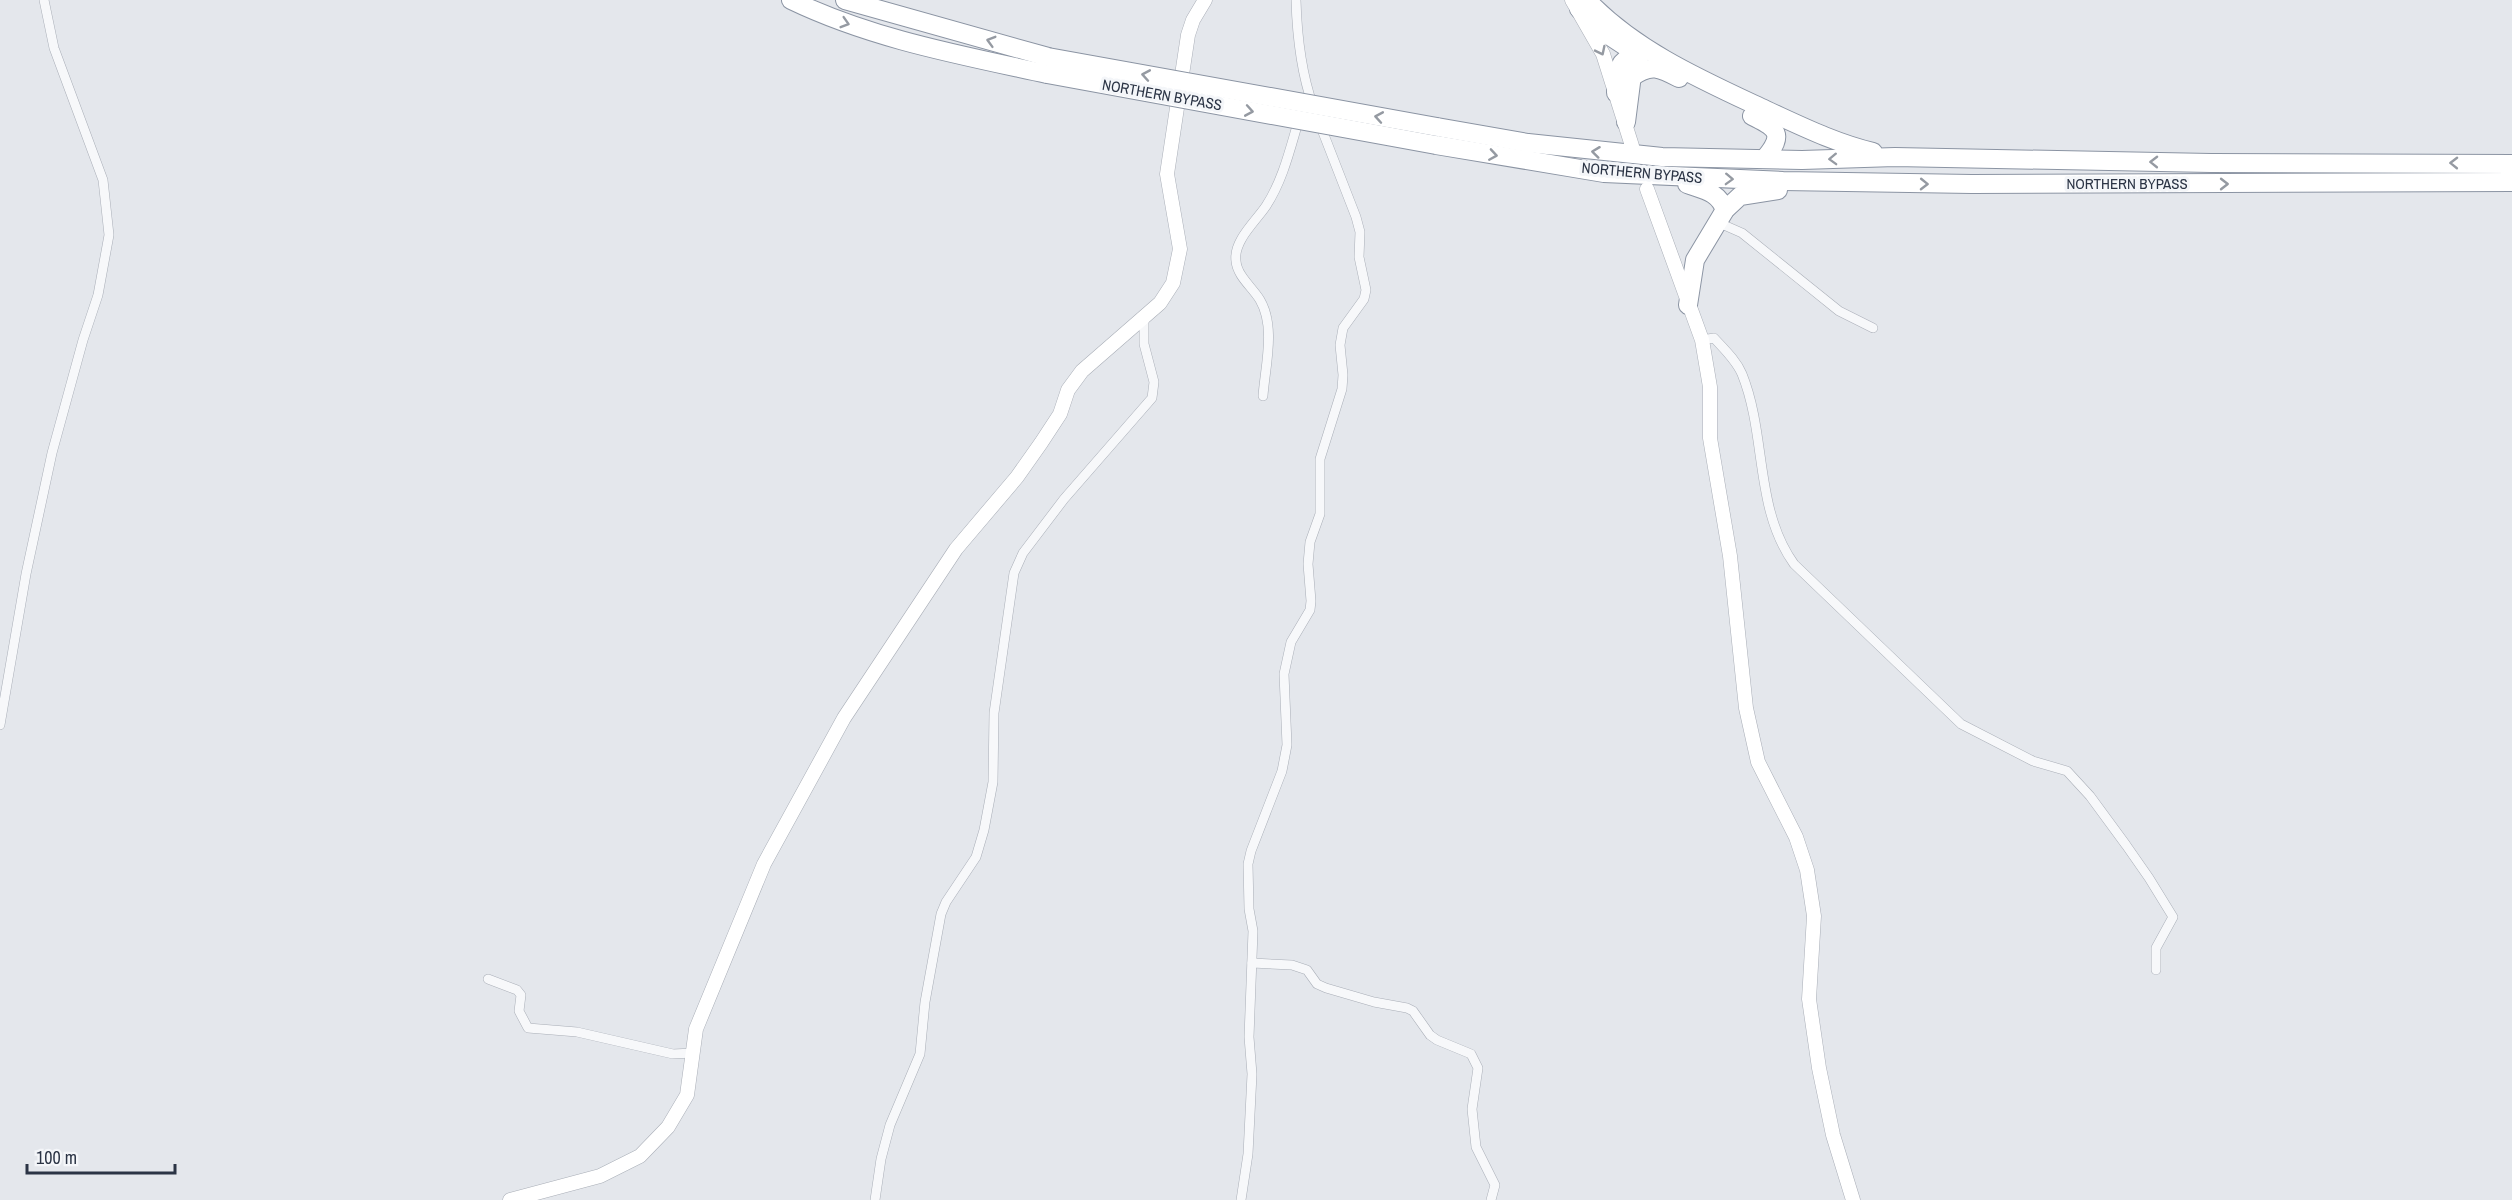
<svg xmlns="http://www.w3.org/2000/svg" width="2512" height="1200" font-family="'Archivo Narrow',sans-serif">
  <rect width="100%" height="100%" fill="#e4e7ec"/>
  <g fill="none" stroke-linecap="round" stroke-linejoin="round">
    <g stroke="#a9aeb7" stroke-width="10">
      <g id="street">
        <path d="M1296,0C1297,36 1301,72 1313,106"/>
        <polyline points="1717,222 1742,233 1839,311 1873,328"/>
        <path d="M1702,340L1714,338C1724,349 1736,360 1742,374C1767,436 1754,508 1794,564L1961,724L2033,761L2067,771L2090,796L2126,845L2149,878L2173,917L2156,948V970"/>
        <path d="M1263,396C1265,367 1276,327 1260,300C1253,288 1237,276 1236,261C1233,241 1256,221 1266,206C1283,180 1290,149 1299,119"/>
        <polyline points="0,725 26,574 52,453 83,340 98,295 109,235 103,180 54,48 44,0"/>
        <polyline points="1252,963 1292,965 1307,970 1317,984 1326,988 1374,1002 1407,1008 1413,1011 1430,1035 1437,1040 1471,1054 1478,1068 1472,1109 1476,1147 1495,1185 1491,1200"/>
        <polyline points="488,979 517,990 521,995 519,1011 528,1028 577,1032 673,1054 693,1053"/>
        <polyline points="875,1200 881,1159 890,1125 920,1054 925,1002 941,914 946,902 976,857 984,830 993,782 994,713 1014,573 1023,553 1064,499 1152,398 1154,382 1144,344 1144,319"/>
        <polyline points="1241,1200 1248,1154 1252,1074 1249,1037 1253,931 1249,909 1248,864 1251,851 1282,771 1287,745 1284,674 1291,642 1310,610 1311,601 1308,564 1310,542 1320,514 1320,459 1342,389 1343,375 1340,345 1343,328 1364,299 1366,290 1359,257 1360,232 1356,217 1319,122"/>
      </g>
    </g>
    <g stroke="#a9aeb7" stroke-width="15">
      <g id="secondary">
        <polyline points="1572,0 1603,54 1632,146"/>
        <polyline points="1647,189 1702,340 1710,387 1710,438 1730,556 1746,708 1758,762 1796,837 1807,870 1814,916 1809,999 1819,1068 1833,1135 1853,1200"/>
        <polyline points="510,1200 600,1176 640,1156 668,1127 687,1095 696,1029 764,864 844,718 956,549 1017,477 1041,443 1060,414 1068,390 1082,371 1160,303 1173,283 1180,249 1167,174 1188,35 1193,20 1205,0"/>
      </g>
    </g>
    <g stroke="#8b94a3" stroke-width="20">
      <g id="highway">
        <path d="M791,0C872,39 960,55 1047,74"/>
        <polyline points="845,0 1048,57"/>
        <path d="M1587,0C1635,51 1704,81 1766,110C1801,126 1835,143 1873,152"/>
        <polyline points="1579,9 1605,33 1640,56"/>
        <path d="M1632,77C1651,63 1660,68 1679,78"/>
        <polyline points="1616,93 1617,73 1622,63 1638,48"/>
        <path d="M1752,116C1777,128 1785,134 1765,158"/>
        <polyline points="1626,122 1633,67"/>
        <polyline points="1437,127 1528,143 1662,157 1802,160 1895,157 2211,163 2512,164"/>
        <polyline points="1436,145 1604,173 1783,181 1972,184 2512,182"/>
        <path d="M1687,184C1703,190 1718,191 1725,210"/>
        <polyline points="1688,305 1695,260 1725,210 1740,196 1778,190"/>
      </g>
    </g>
    <use href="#street" stroke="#f7f8fa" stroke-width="9"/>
    <use href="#secondary" stroke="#fff" stroke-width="14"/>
    <use href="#highway" stroke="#fff" stroke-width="18"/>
    <g stroke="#8b94a3" stroke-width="20" stroke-linecap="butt">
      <g id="highway-bridge">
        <polyline points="1048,57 1437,127"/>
        <polyline points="1047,74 1436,145"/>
      </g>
    </g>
    <use href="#highway-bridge" stroke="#fff" stroke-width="18"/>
  </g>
  <defs><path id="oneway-chevron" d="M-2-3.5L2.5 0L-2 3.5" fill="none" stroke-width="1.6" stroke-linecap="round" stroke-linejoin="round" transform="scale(1.5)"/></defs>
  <g stroke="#959aa2">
    <use href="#oneway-chevron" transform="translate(845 23) rotate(17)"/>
    <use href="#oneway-chevron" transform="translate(991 41) rotate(-164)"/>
    <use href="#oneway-chevron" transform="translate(1601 51) rotate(64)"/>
    <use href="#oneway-chevron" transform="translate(1146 75) rotate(-170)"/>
    <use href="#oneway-chevron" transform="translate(1249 111) rotate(10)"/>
    <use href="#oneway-chevron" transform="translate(1379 117) rotate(-170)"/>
    <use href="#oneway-chevron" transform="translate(1596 152) rotate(-173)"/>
    <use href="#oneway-chevron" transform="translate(1493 155) rotate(9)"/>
    <use href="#oneway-chevron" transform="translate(1833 159) rotate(178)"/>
    <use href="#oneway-chevron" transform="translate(2154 162) rotate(-179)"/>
    <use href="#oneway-chevron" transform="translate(2454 163) rotate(-179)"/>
    <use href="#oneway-chevron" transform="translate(1729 179) rotate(2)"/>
    <use href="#oneway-chevron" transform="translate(1924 184) rotate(1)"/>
    <use href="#oneway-chevron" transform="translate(2224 184)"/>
  </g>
  <g text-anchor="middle" stroke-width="6" stroke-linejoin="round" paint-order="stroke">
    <g font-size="15" fill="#2b3445" stroke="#f4f6f9">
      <text transform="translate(1162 95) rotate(10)" y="5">NORTHERN BYPASS</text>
      <text transform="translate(1642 173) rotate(5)" y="5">NORTHERN BYPASS</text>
      <text x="2127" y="189">NORTHERN BYPASS</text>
    </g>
  </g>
  <path d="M27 1164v9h148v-9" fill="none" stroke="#2b3445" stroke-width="3"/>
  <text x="36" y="1164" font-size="18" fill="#2b3445" stroke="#f4f6f9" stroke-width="4.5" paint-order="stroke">100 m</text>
</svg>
